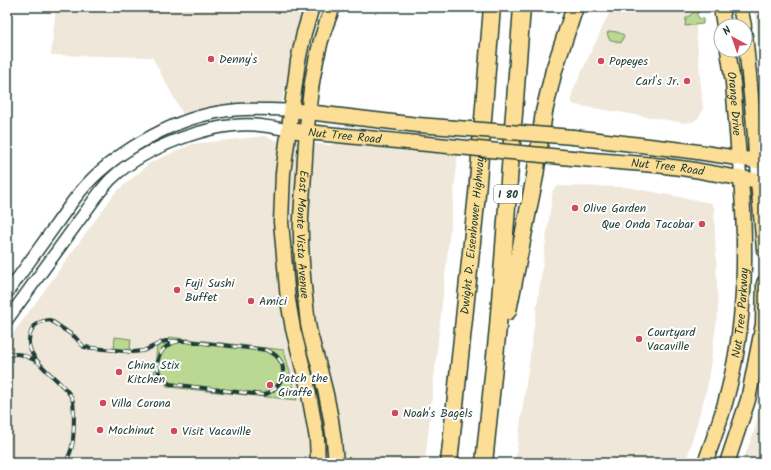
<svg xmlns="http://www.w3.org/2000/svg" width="771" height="470" font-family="Kalam,sans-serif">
  <rect width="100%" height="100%" fill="#fff"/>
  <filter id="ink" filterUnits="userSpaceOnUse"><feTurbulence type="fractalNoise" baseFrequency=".025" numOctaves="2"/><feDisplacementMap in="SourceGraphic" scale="8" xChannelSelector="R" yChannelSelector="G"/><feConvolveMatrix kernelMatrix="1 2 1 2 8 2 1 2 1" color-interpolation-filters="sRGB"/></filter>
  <g filter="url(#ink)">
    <g fill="#efe7d9">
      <polygon points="56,7 304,7 281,105 187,122 152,57 51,55"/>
      <polygon points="612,7 694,7 703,109 700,116 694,121 686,123 575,105 572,103 572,93"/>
      <polygon points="754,7 764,7 764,82"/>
      <polygon points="265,136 274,140 329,145 341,143 458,155 425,463 7,463 7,342 115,193 150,163 192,144"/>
      <polygon points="558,186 627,187 711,203 714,207 718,311 707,388 687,458 684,463 515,463 553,190"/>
      <polygon points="764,382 764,463 742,463 755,429"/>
    </g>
    <g fill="#bad891" stroke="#6c8a62">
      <polygon points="697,7 702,7 702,10 697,13 697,15 699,18 703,19 703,24 685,26 686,18 692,14"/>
      <polygon points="610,31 617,32 624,35 621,43 609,39 607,33"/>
      <polygon points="115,337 131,339 130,350 114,348"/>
      <polygon points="169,337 284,350 297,400 168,387 161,379 156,379 156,376 154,376 157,346 160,346 160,344 165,344 169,342"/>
    </g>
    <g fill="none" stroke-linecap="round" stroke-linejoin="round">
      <g stroke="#1f3d34" stroke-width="14">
        <g id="minor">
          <polyline points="739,158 741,179"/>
          <polyline points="756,161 758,181"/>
          <path d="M7,293C23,271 39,248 55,226C63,215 71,203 80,192C111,154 171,120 219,112C243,107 267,110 291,110"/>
          <path d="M7,320L99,193C103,188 107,183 111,179C143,148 211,122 255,125C266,126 278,128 289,130"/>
        </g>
      </g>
      <g stroke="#1f3d34" stroke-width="17">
        <g id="major">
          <polyline points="312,7 304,33 298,61 283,173 281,222 288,300 293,329 307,384 312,411 317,439 318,463"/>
          <path id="s1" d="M333,7C312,54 308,107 305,158C304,178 302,198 301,218C300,253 304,289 308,324C311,341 317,357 321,374C329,403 334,433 336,463"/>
          <polyline points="721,7 724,26"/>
          <polyline points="740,7 744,26"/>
          <polyline points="745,34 755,135 756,161"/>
          <path id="s2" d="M728,50L733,83L739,158"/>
          <polyline points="299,111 418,125"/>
          <path id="s3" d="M297,131L417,143"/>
          <polyline points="573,137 691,151 764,162"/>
          <path id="s4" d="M572,158C610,162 650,163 688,169C714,173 738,179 764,181"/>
          <polyline points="758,181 764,250"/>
          <path id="s5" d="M705,463C716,432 727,402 733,370C746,309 746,241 741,179"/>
          <polyline points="727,463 748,400 763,324 764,283"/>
        </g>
      </g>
      <g stroke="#1f3d34" stroke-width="19">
        <g id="highway">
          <polyline points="508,311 535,176 544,112 554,70 575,7"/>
          <path id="s6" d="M449,463L477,194L492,7"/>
          <polyline points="484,463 498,327 522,7"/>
        </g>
      </g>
      <use href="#minor" stroke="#fff" stroke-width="11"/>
      <use href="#major" stroke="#fdde96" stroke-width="14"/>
      <use href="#highway" stroke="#fdde96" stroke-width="16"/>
      <g stroke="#1f3d34" stroke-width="4">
        <g id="rail">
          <path d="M7,356C18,351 26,356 36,361"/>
          <path d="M65,463C68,458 71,452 72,446C74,437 75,406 72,398C61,377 19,359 31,332C34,323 41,321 50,320L75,337L84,347L133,352L143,351L165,341H185L266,350C291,359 287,386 264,395L170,384C148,372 157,344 180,341"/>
        </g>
      </g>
      <use href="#rail" stroke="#fff" stroke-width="2.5" stroke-dasharray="8" stroke-linecap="butt"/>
      <g stroke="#1f3d34" stroke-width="17" stroke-linecap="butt">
        <g id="major-bridge">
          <polyline points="418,125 573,137"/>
          <polyline points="417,143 572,158"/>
        </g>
      </g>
      <use href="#major-bridge" stroke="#fdde96" stroke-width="14"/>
    </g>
  </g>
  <g fill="#d1495b" stroke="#fff" stroke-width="1.5">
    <circle cx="211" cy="59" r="4"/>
    <circle cx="601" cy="61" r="4"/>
    <circle cx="687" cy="81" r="4"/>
    <circle cx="575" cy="208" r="4"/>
    <circle cx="702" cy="224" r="4"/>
    <circle cx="177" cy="290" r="4"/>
    <circle cx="251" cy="301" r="4"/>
    <circle cx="639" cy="339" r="4"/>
    <circle cx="119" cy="372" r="4"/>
    <circle cx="270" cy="385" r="4"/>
    <circle cx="103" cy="403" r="4"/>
    <circle cx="395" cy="413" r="4"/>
    <circle cx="100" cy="430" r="4"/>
    <circle cx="174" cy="431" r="4"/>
  </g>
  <g text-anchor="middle" stroke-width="4" stroke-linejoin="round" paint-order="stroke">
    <rect fill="#fff" stroke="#627771" stroke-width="1" x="494" y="185" width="28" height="18" rx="3"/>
    <g font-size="11" font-weight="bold" fill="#1f3d34">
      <text x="508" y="198">I 80</text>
    </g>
    <g font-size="12" fill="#1f3d34" stroke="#fff" text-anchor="start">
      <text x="219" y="63">Denny's</text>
      <text x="609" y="65">Popeyes</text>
      <text x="679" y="85" text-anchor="end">Carl's Jr.</text>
      <text x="583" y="212">Olive Garden</text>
      <text x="694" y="228" text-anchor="end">Que Onda Tacobar</text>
      <text x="185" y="287">Fuji Sushi<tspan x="185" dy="14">Buffet</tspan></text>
      <text x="259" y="305">Amici</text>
      <text x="647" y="336">Courtyard<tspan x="647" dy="14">Vacaville</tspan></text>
      <text x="127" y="369">China Stix<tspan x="127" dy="14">Kitchen</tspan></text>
      <text x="278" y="382">Patch the<tspan x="278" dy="14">Giraffe</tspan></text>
      <text x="111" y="407">Villa Corona</text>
      <text x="403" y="417">Noah's Bagels</text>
      <text x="108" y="434">Mochinut</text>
      <text x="182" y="435">Visit Vacaville</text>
    </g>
    <g font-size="12" fill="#1f3d34" stroke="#fff">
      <text dy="4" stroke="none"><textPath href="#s2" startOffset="54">Orange Drive</textPath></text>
      <text dy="4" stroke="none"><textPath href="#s3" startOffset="48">Nut Tree Road</textPath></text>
      <text dy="4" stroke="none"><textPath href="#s4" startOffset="96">Nut Tree Road</textPath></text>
      <text dy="4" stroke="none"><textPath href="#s1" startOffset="231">East Monte Vista Avenue</textPath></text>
      <text dy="4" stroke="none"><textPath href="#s6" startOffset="229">Dwight D. Eisenhower Highway</textPath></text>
      <text dy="4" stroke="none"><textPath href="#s5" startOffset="155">Nut Tree Parkway</textPath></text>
    </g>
  </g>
  <rect width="771" height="470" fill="none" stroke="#fff" stroke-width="24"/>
  <rect x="12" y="12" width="747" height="446" fill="none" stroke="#1f3d34" stroke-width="1.5" filter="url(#ink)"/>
  <g transform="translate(733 38) rotate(320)"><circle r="19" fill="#ffffff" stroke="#a5b1ae"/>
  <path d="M0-3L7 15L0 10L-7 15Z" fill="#d1495b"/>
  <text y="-6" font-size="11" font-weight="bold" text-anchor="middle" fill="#1f3d34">N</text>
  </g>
</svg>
